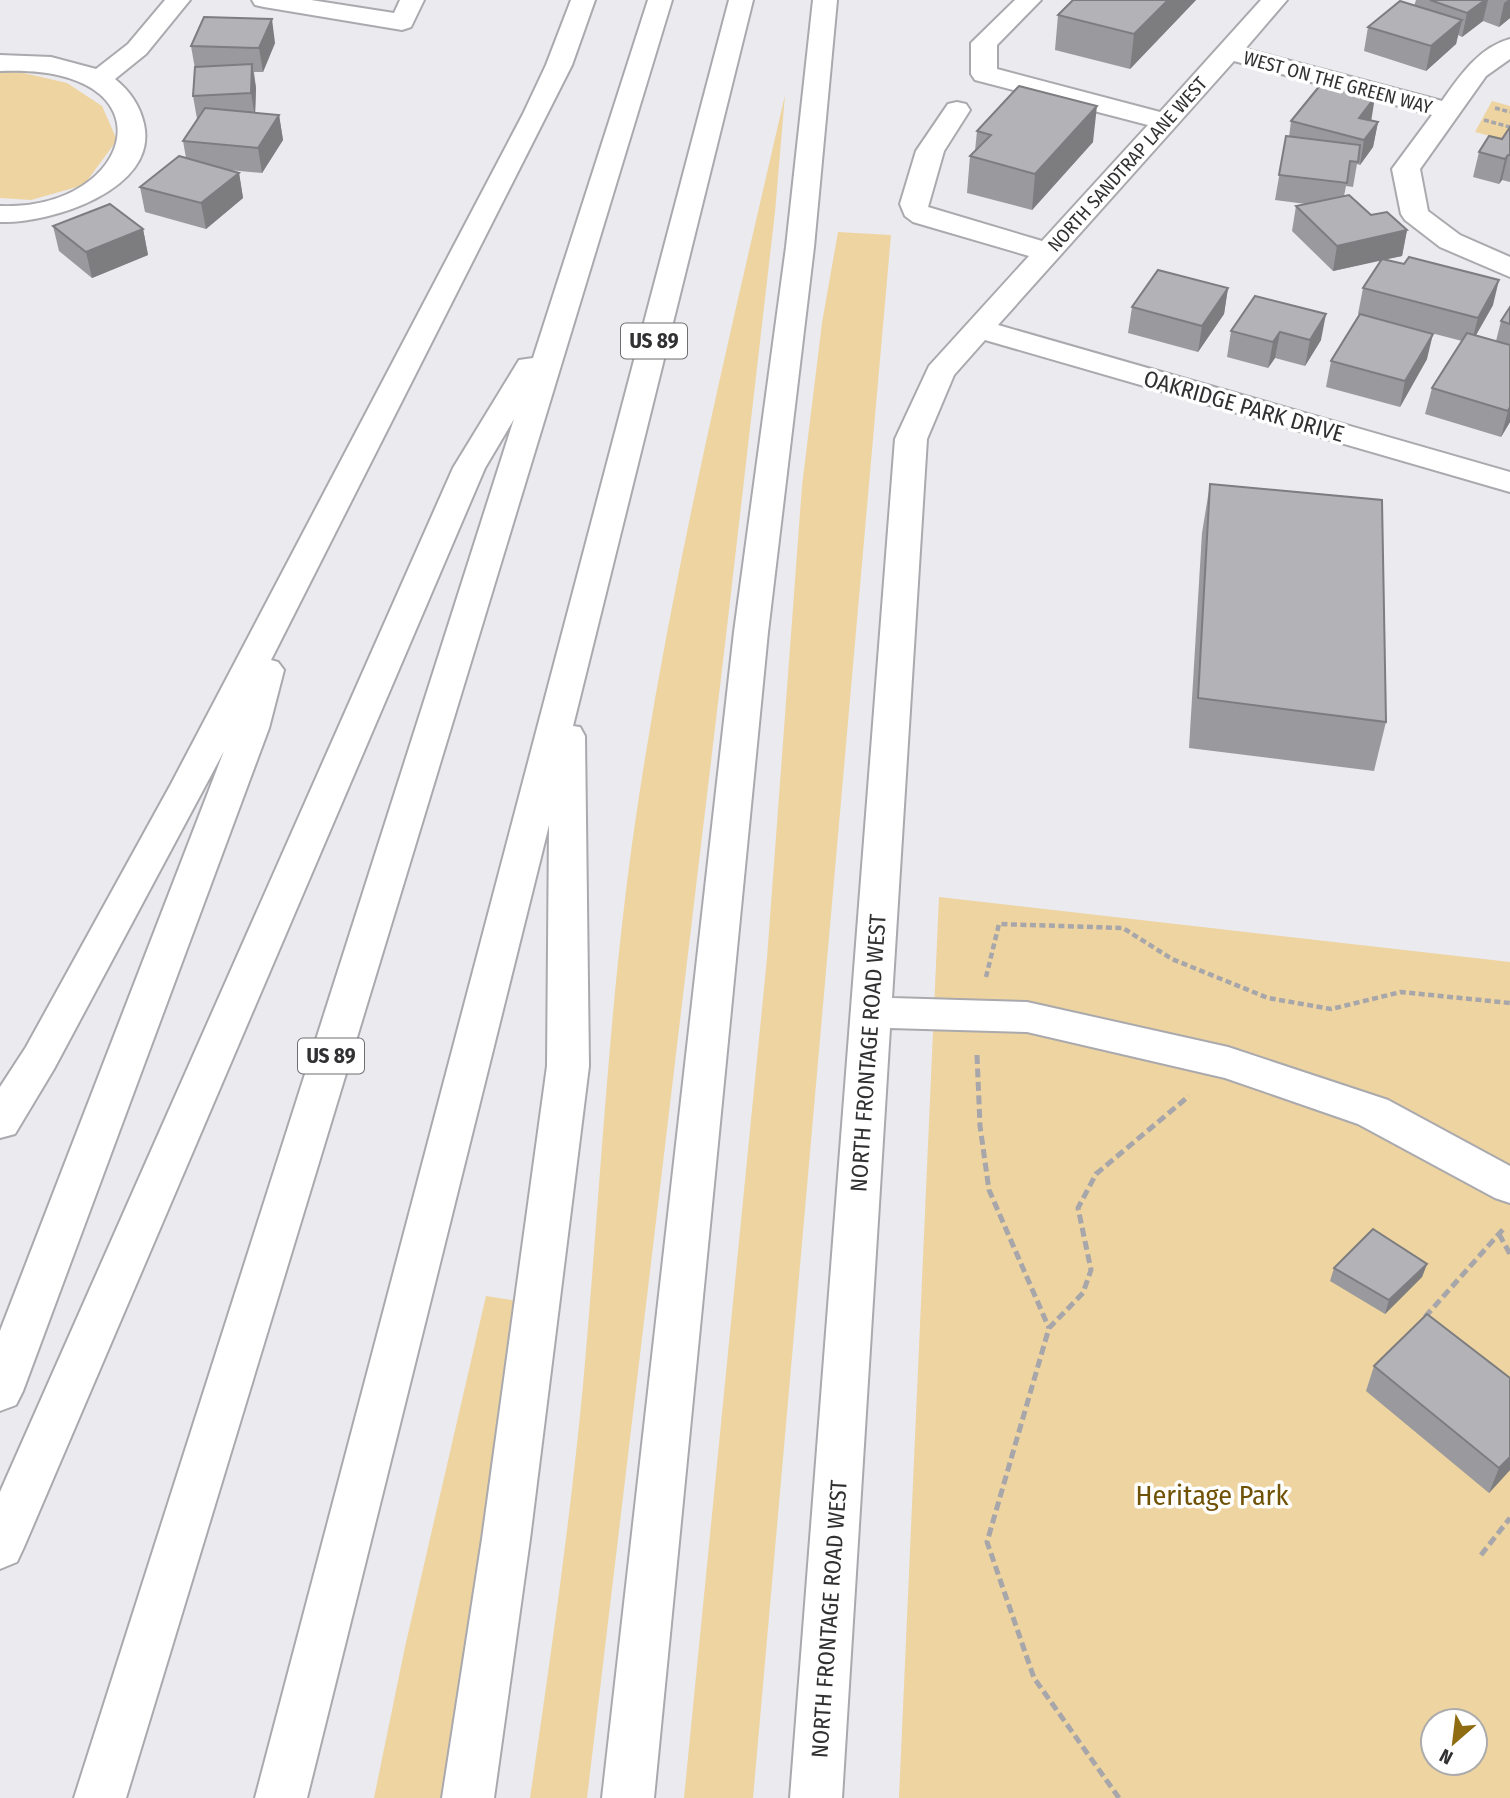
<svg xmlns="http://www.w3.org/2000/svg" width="1510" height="1798" font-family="'Fira Sans Condensed',sans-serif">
  <rect width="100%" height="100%" fill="#eaeaef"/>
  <g fill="#eed4a0" fill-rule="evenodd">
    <polygon points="15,71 67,83 102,106 117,140 84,185 31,200 0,198 0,73"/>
    <path d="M785,95L775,212L726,636L587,1798H530C550,1661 570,1523 583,1385C601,1187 609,987 640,790C676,556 732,326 785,95Z"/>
    <polygon points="1492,101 1510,106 1510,141 1475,132"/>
    <polygon points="838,232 891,235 753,1798 684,1798 767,958 802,486 822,323"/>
    <path d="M939,897L1510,962V1798H899ZM1433,1721H1475V1763H1433Z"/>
    <polygon points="486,1296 517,1301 462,1676 441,1798 374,1798 405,1647"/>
  </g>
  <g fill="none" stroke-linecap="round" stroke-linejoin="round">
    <g stroke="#a9a9ae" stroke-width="4">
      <g id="minor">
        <path d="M165,0H190L146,54L115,79C130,91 140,106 144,124C159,190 49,224 0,222V206C137,211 176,63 0,71V55L51,57L96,69L128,44Z"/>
        <polygon points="252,0 311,0 394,13 400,0 424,0 411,27 402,30 264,7 255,5"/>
        <path d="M1015,0H1041L997,45V69L1160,112L1261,0H1287L1245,49L1442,101C1459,77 1479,47 1510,39V59L1486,76L1420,169L1428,211L1460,235L1510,257V277L1440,247L1405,220L1401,214L1392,169L1432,115L1234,61L998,325L1510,472V492L985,340L954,375L927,439L892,998L1027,1002L1228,1047L1388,1100L1510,1166V1203L1495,1198L1358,1124L1225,1078L1027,1032L890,1028L842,1798H790L895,439L929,366L1029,256L913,222L905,216L900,204L916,151L948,104L957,102L966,104L970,110L944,151L928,207L1042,241L1148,125L975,80L971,74V43Z"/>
      </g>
    </g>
    <g stroke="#a9a9ae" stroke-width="4">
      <g id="highway">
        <polygon points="571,0 595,0 572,65 271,660 278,662 284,670 269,728 23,1391 16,1405 0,1411 0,1331 224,751 54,1069 15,1134 0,1138 0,1087 26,1047 171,784 523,114 546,65"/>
        <polygon points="648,0 672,0 126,1798 74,1798 514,419 485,468 24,1547 17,1562 0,1569 0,1492 453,468 519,360 533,358"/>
        <polygon points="729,0 753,0 573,726 580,727 585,736 589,1066 530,1539 494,1798 442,1798 482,1539 547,1066 549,825 307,1798 255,1798"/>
        <polygon points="813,0 837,0 814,247 768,632 654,1798 602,1798 734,632 786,247"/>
      </g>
    </g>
    <g stroke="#a7a6aa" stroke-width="3.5" stroke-dasharray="5 2.5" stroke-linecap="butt">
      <polyline points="1495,108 1510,112"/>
      <polyline points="1484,120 1510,127"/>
    </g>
    <polyline stroke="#a7a6aa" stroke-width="4.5" stroke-dasharray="6 3.5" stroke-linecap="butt" points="986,977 999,924 1123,928 1172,959 1268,998 1331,1009 1401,992 1510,1003"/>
    <g stroke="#a7a6aa" stroke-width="5" stroke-dasharray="9 4.5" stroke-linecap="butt">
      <polyline points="977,1055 980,1126 989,1190 1049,1328"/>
      <polyline points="1499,1234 1510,1254"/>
      <polyline points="1425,1317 1505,1227"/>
      <polyline points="1481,1555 1510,1518"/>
      <polyline points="1119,1798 1034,1678 987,1542 1049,1328 1083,1293 1091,1270 1078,1208 1096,1174 1189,1096"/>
    </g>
    <use href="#minor" fill="#fff" fill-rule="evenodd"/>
    <use href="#highway" fill="#fff" fill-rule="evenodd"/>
  </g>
  <g fill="#9a999d">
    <polygon points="1073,0 1196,0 1130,69 1055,50 1058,15"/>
    <polygon points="1416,0 1510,0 1510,18 1499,27 1483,21 1462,37 1458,35 1456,44 1426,71 1364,51 1368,27 1414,6"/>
    <polygon points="275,43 263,72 254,72 256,88 255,113 279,115 283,140 262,173 229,170 239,173 243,198 206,229 145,212 140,187 186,158 183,141 197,119 193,96 195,69 191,46"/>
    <polygon points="1291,121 1371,121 1378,122 1373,147 1360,165 1357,164 1353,187 1346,186 1344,196 1371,215 1407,230 1402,256 1386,259 1493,305 1476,335 1496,341 1501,321 1510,307 1510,422 1501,437 1425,414 1432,388 1462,341 1358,314 1363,288 1381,260 1333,271 1292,231 1296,206 1306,204 1275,200 1286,136 1289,137"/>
    <polygon points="1510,127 1510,182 1502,180 1499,184 1473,177 1479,152 1502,139"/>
    <polygon points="977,131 1093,142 1032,210 967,193 970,156 975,151"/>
    <polygon points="53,226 143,229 148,255 92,278 59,251"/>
    <polygon points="1228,288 1224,314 1198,352 1128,333 1132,307"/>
    <polygon points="1255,296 1321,340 1305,366 1275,358 1268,368 1227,357 1231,331"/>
    <polygon points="1427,359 1400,407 1326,387 1331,361"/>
    <polygon points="1210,484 1386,722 1374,771 1189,748 1202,533"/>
    <polygon points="1427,1264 1422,1277 1385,1314 1330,1281 1334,1268"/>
    <polygon points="1374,1366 1510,1378 1510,1470 1489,1493 1366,1391"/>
  </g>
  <g fill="#7d7d80">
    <polygon points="1168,0 1196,0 1130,69 1134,34"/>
    <polygon points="1485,0 1488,0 1483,21 1462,37 1467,13"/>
    <polygon points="1508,0 1510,0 1510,18 1499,27 1504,3"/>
    <polygon points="272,19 275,43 263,72 259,48"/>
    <polygon points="1462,20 1456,44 1426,71 1431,46"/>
    <polygon points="252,64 256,88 255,117 251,93"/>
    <polygon points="1375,97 1371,122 1359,118"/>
    <polygon points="1097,106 1093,142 1032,210 1035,174"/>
    <polygon points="279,115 283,140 262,173 258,148"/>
    <polygon points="1378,122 1373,147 1360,165 1364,140"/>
    <polygon points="1508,155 1502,180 1499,184 1505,159"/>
    <polygon points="239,173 243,198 206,229 201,203"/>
    <polygon points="143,229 148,255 92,278 86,252"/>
    <polygon points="1407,230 1402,256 1333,271 1337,246"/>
    <polygon points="1499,280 1493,305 1471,344 1478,318"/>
    <polygon points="1228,288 1224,314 1198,352 1202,326"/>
    <polygon points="1326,314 1321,340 1305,366 1310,340"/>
    <polygon points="1280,332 1275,358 1268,368 1273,342"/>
    <polygon points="1433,334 1427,359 1400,407 1405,381"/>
    <polygon points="1510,407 1510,422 1501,437 1508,411"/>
    <polygon points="1427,1264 1422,1277 1385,1314 1389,1300"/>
    <polygon points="1510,1457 1510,1470 1489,1493 1499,1468"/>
  </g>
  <g fill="#b3b2b7" stroke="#7d7d80" stroke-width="2">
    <polygon points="1073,0 1168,0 1134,34 1058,15"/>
    <polygon points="1430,0 1485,0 1467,13"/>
    <polygon points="1400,1 1462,20 1431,46 1368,27"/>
    <polygon points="204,17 272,19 259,48 191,46"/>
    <polygon points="252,64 251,93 193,96 195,67"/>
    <polygon points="1322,83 1375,97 1359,118 1378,122 1364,140 1291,121"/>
    <polygon points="1019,86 1097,106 1035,174 970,156 991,135 977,131"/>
    <polygon points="205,108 279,115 258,148 183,141"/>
    <polygon points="1510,127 1510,155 1508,155 1505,159 1479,152 1489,136 1502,139"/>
    <polygon points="1286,136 1360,145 1358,162 1350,161 1347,183 1279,175"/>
    <polygon points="179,156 239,173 201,203 140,187"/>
    <polygon points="1349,195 1371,215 1387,212 1407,230 1337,246 1296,206"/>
    <polygon points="110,204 143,229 86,252 53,226"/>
    <polygon points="1409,257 1499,280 1478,318 1363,288 1382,259 1404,264"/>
    <polygon points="1158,270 1228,288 1202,326 1132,307"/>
    <polygon points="1255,296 1326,314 1310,340 1280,332 1273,342 1231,331"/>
    <polygon points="1510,307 1510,324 1501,321"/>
    <polygon points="1360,314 1433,334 1405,381 1331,361"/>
    <polygon points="1467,333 1510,345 1510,407 1508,411 1432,388"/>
    <polygon points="1210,484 1382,500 1386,722 1198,698"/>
    <polygon points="1373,1229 1427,1264 1389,1300 1334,1268"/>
    <polygon points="1427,1314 1510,1378 1510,1457 1499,1468 1374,1366"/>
  </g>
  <g text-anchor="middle" stroke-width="7" stroke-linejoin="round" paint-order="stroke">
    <g font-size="19" fill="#313032" stroke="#fff">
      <text transform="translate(1338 82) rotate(15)" y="7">WEST ON THE GREEN WAY</text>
      <text transform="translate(1127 164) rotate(-48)" y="7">NORTH SANDTRAP LANE WEST</text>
    </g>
    <g fill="#fff" stroke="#6f6e70" stroke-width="2">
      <rect x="621" y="323.5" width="66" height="35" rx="5"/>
      <rect x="298" y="1038.5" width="66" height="35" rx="5"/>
    </g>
    <g font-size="21" font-weight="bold" fill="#313032">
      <text x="654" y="348">US 89</text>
      <text x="331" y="1063">US 89</text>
    </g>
    <g font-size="23" fill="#313032" stroke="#fff">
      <text transform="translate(1244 406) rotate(16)" y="8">OAKRIDGE PARK DRIVE</text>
      <text transform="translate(868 1053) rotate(-86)" y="8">NORTH FRONTAGE ROAD WEST</text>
      <text transform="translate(829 1619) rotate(-86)" y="8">NORTH FRONTAGE ROAD WEST</text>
    </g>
    <g font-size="28" fill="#6f5206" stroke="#fff">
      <text x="1212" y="1505">Heritage Park</text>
    </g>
  </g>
  <g transform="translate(1454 1742) rotate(208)"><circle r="33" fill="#ffffff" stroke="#adacad" stroke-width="2"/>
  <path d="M0-5L12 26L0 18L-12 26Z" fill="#8f6c11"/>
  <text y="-10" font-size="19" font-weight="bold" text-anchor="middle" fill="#313032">N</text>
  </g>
</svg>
